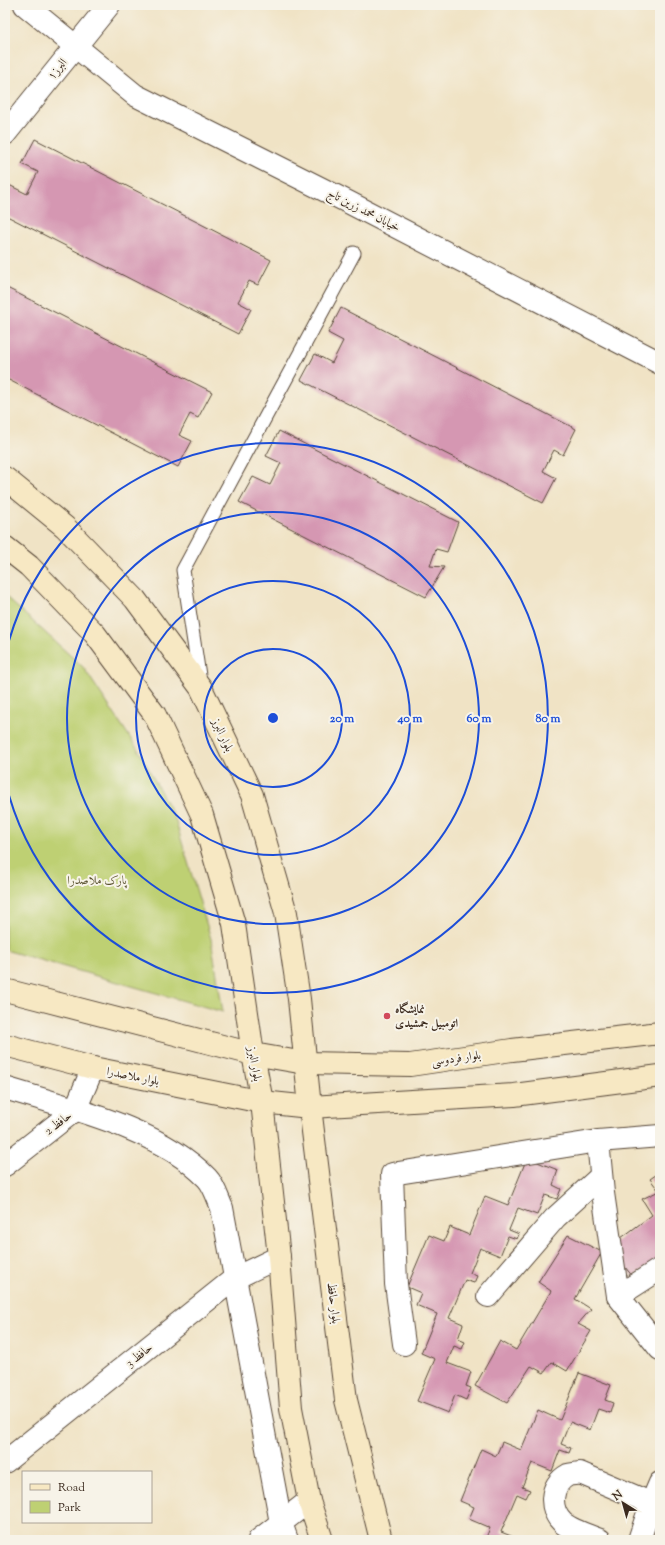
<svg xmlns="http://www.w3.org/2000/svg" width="665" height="1545" font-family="'Sorts Mill Goudy',Amiri,serif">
  <rect width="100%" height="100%" fill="#f7f3e8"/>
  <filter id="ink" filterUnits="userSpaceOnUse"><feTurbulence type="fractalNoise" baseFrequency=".025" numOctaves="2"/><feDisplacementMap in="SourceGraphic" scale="8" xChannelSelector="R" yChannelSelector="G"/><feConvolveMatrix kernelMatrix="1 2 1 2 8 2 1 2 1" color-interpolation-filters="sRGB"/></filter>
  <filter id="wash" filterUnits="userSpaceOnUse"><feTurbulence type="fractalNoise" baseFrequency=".012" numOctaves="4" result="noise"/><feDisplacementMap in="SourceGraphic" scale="16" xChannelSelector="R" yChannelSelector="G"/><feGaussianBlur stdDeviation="0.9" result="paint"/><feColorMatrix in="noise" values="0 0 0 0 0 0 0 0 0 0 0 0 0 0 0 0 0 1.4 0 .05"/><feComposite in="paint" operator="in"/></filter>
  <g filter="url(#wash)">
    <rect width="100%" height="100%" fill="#f0e3c5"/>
    <polygon fill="#bed073" stroke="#7c7d48" points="5,596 83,667 139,751 175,819 211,939 223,1012 5,950"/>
    <g id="blocks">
      <g fill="#d597b2">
        <polygon points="35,139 271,260 258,285 249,281 238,302 251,309 238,334 5,215 5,193 9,185 27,194 38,172 22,164"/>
        <polygon points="5,287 212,392 198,418 190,414 179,435 192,441 178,467 5,378"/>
        <polygon points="341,308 576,429 563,455 554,450 543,471 556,478 543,503 301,380 315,354 332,363 343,341 328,333"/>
        <polygon points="279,431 458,522 447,552 436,549 430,566 444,567 426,597 239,502 253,477 270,485 281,463 266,456"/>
        <polygon points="527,1158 558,1170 553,1185 561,1189 557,1199 545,1195 537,1215 518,1208 509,1230 519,1234 517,1239 508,1236 500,1256 480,1248 470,1273 477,1276 474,1283 465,1280 449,1318 463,1324 458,1339 465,1342 462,1349 454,1346 447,1363 471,1372 466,1386 471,1388 466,1400 455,1395 448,1413 417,1401 435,1359 421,1353 437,1314 416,1305 421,1293 407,1287 429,1235 444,1241 450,1227 469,1235 485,1196 508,1205"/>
        <polygon points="660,1172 660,1258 633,1277 609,1247 652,1215 642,1199 659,1191 650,1179"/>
        <polygon points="568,1235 602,1252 575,1299 591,1309 578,1324 591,1331 567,1371 552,1362 544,1373 531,1366 507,1403 475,1386 500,1341 516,1350 551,1291 538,1282"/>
        <polygon points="579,1373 611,1385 605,1400 613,1403 610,1413 598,1409 590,1430 570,1422 561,1444 571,1448 569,1453 560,1450 552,1471 532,1463 522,1487 530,1490 526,1498 517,1494 501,1532 516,1538 515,1540 485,1540 490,1528 469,1519 474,1507 460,1501 481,1449 496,1456 502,1442 521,1450 538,1410 560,1420"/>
      </g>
    </g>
  </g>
  <g filter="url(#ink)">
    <use href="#blocks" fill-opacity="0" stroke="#564637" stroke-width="1"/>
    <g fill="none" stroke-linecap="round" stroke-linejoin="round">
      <g stroke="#564637" stroke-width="15">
        <polyline id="lane" points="200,682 183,570 354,253"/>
      </g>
      <g stroke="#564637" stroke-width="24">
        <g id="street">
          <polyline points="25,5 135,95 348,202 660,363"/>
          <polyline points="5,134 109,5"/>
          <path d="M5,1088C69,1108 159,1128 207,1178C214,1185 218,1199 222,1208L281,1523L287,1540"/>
          <polyline points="660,1136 598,1141 603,1193 618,1296 660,1349"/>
          <polyline points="5,1165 75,1110 93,1068"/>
          <polyline points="488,1296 555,1218 601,1176"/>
          <polyline points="618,1296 660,1269"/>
          <polyline points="404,1344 396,1284 392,1174 598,1141"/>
          <polyline points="5,1462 235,1278 279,1257"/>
          <polyline points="259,1540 309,1501"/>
          <path d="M600,1540C590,1536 571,1530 563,1523C549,1510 549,1485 568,1475C571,1474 576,1474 580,1473L660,1507"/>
          <polyline points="639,1540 651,1504 660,1483"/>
        </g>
      </g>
      <g stroke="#564637" stroke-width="24">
        <g id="secondary">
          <polyline points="5,478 65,527 135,599 201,688 252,795 286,913 299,999 310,1107 346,1400 381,1540"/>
          <polyline points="5,547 29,566 95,634 155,715 202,815 234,924 253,1054 262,1102 279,1257 291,1408 309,1501 322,1540"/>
          <polyline points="5,990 253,1054 305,1063 410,1065 512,1050 660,1033"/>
          <polyline points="5,1045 93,1068 262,1102 310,1107 514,1095 660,1076"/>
        </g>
      </g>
      <use href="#lane" stroke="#fff" stroke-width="13"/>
      <use href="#street" stroke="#fff" stroke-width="22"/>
      <use href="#secondary" stroke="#f7e8c3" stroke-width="22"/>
    </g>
  </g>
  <g fill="none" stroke="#1d4ed8" stroke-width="2">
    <circle cx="273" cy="718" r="69"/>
    <circle cx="273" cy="718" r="137"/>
    <circle cx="273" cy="718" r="206"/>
    <path d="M5 656A275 275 0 1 1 5 780"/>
  </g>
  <circle fill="#d1495b" stroke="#f7f3e8" stroke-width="1.5" cx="387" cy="1016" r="4"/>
  <g text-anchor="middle" stroke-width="4" stroke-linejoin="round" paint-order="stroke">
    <g font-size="12" fill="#3b2a1e" stroke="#f7f3e8">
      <text transform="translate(57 69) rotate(-51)" y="4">البرز۱</text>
      <text transform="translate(364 210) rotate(27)" y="4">خیابان محمد زرین تاج</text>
      <text transform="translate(223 735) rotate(65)" y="4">بلوار البرز</text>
      <text transform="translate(456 1058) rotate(-8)" y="4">بلوار فردوسی</text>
      <text transform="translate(255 1064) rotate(80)" y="4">بلوار البرز</text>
      <text transform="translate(133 1076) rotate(11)" y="4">بلوار ملاصدرا</text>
      <text transform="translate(58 1123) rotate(-38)" y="4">حافظ 2</text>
      <text transform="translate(334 1303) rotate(83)" y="4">بلوار حافظ</text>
      <text transform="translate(139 1355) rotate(-39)" y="4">حافظ 3</text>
    </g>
    <g font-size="12" fill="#5c5433" stroke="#f7f3e8">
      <text x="97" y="884">پارک ملاصدرا</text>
    </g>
    <g font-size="12" font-weight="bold" fill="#3b2a1e" stroke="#f7f3e8" text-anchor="start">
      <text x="395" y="1013">نمایشگاه<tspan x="395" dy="14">اتومبیل جمشیدی</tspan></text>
    </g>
  </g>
  <circle cx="273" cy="718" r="6" fill="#1d4ed8" stroke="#f7f3e8" stroke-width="2"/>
  <g font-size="12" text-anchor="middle" font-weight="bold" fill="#1d4ed8" stroke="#f7f3e8" stroke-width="4" stroke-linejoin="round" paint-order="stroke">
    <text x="342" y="722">20 m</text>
    <text x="410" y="722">40 m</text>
    <text x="479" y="722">60 m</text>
    <text x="548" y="722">80 m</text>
  </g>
  <rect width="665" height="1545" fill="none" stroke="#f7f3e8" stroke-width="20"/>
  <rect x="22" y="1471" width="130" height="52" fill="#f7f3e8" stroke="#aca397"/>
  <rect x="30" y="1484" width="20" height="6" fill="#f7e8c3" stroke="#aca397"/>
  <text x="58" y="1491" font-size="12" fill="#3b2a1e">Road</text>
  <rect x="30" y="1501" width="20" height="12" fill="#bed073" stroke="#aca397"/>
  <text x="58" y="1511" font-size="12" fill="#3b2a1e">Park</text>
  <g transform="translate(623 1503) rotate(323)" stroke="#f7f3e8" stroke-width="3" paint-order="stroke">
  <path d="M0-3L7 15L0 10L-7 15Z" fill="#3b2a1e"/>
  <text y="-6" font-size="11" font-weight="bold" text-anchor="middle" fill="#3b2a1e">N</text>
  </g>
</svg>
